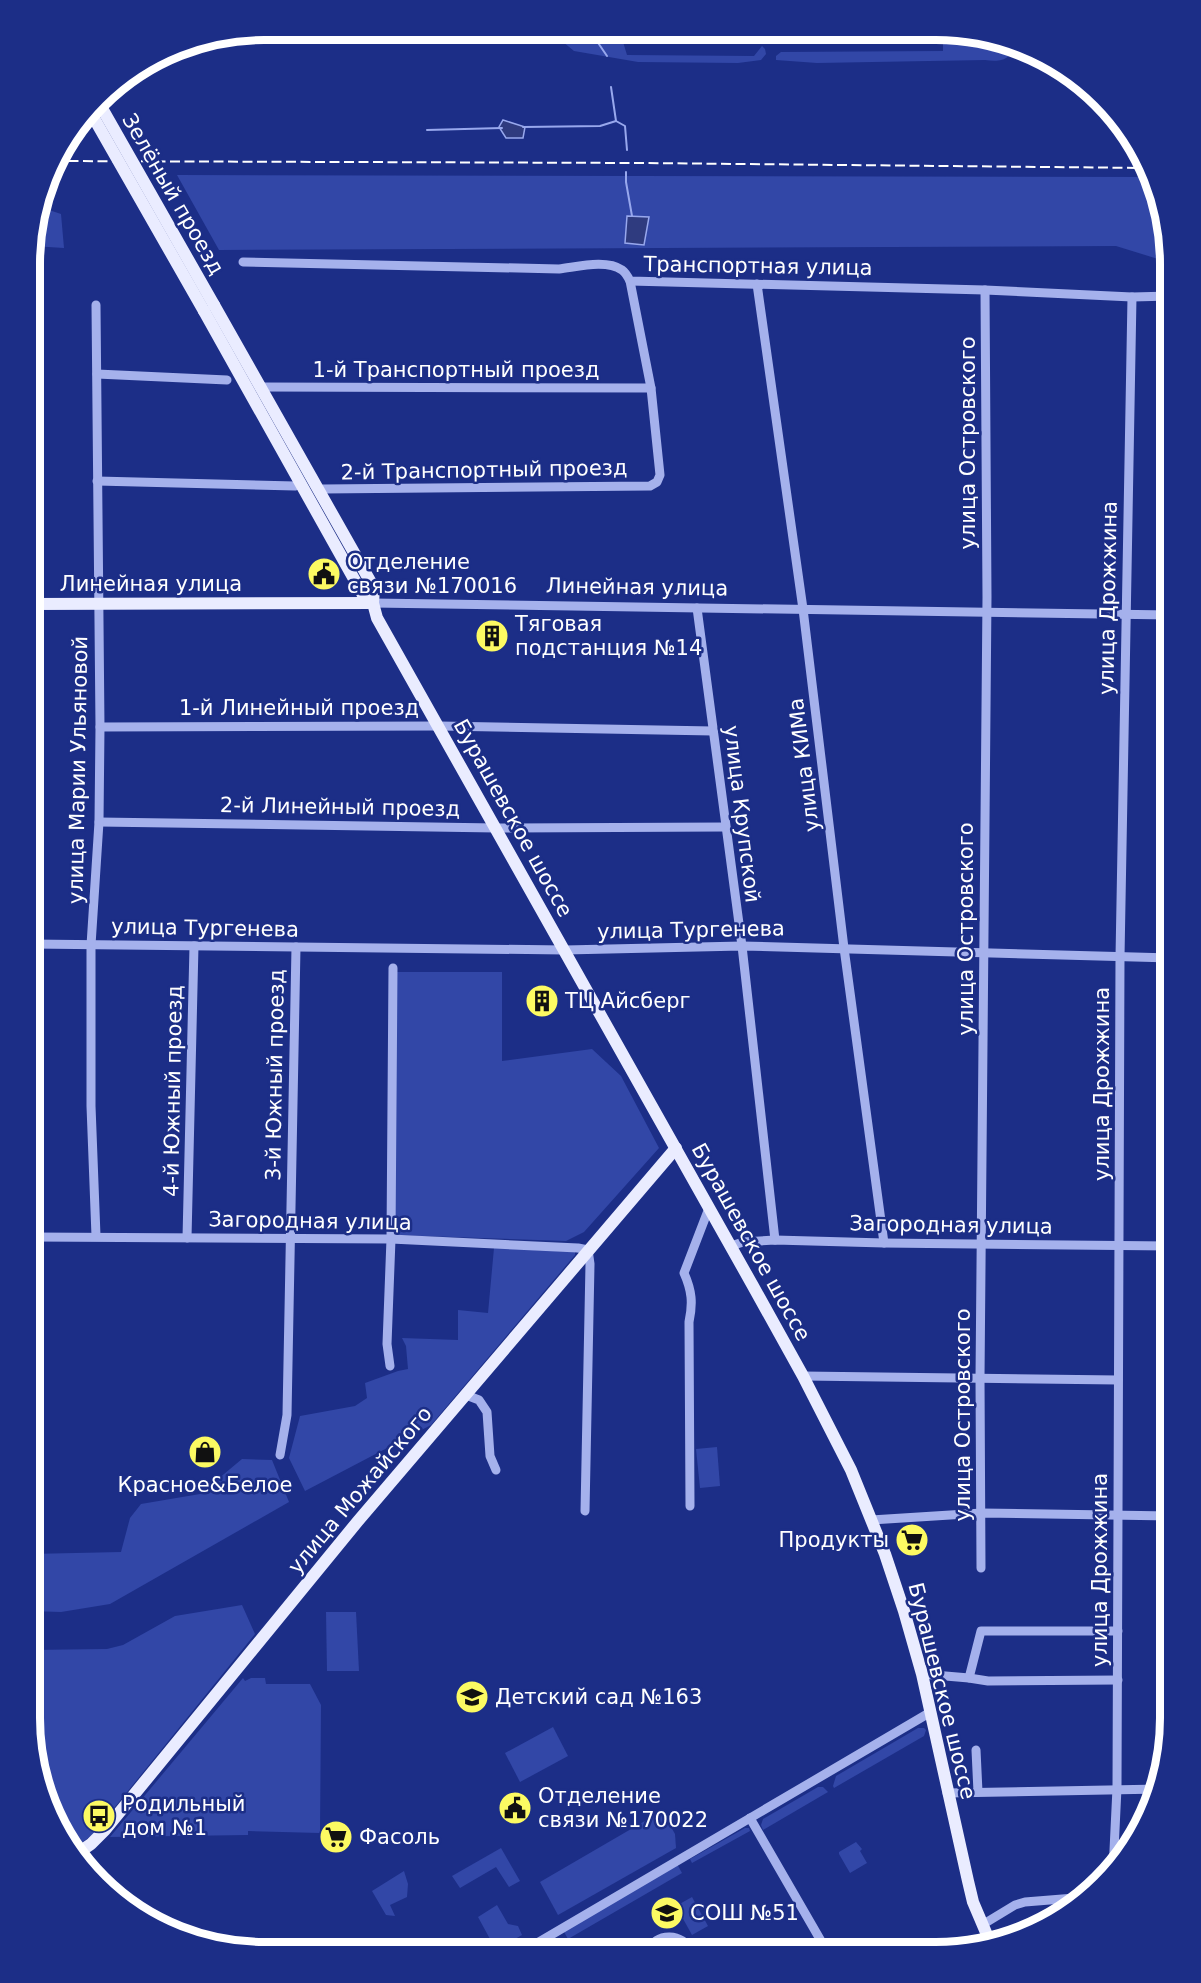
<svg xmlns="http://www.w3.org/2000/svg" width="1201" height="1983" font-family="'DejaVu Sans',sans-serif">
  <rect width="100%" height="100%" fill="#1c2e87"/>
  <g fill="#3247a7">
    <polygon points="556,31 620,32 627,55 754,56 762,46 765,49 766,54 761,60 738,63 638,62 574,51 557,37"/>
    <path d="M935,32H954L967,44L992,48L1009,56C1002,62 993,61 985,60L817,63L776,60V56L781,52L943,51V37Z"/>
    <polygon points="177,175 1154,177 1171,263 1116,246 219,250"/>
    <polygon points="40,207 61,214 64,248 32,246 32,234"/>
    <polygon points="396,972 502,972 502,1061 592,1049 621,1076 659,1148 584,1232 566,1241 395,1235"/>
    <polygon points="494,1248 575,1252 575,1255 431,1425 305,1491 289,1458 300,1416 355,1406 367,1398 365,1383 398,1371 408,1369 406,1346 402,1338 458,1340 458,1310 488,1313"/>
    <polygon points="717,1447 720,1486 700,1488 696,1449"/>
    <polygon points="242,1459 272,1460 289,1502 110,1604 61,1612 30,1611 30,1554 121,1552 130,1518 141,1504 200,1494"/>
    <polygon points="242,1605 255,1634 119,1802 92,1835 72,1850 48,1808 30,1719 30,1650 107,1649 123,1645 175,1616"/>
    <polygon points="326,1612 356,1612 359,1671 327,1671"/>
    <polygon points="243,1678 245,1681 251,1678 265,1678 266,1684 310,1684 321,1705 320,1833 248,1831 248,1835 110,1837"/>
    <polygon points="553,1727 568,1756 520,1782 505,1753"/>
    <polygon points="918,1728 924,1728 926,1730 924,1736 834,1788 833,1786 836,1776"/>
    <polygon points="818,1787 823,1787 828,1792 763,1830 761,1825 763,1819"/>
    <polygon points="662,1811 675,1834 676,1848 558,1915 540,1882"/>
    <polygon points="745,1828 749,1828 750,1831 692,1863 690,1859"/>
    <polygon points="856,1842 862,1849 860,1851 867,1863 850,1873 839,1854 839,1852"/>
    <polygon points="501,1848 520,1881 509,1887 496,1867 460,1888 452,1876"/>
    <polygon points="677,1864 682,1873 568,1939 563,1930"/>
    <polygon points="404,1871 408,1884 407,1897 390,1905 395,1916 386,1915 372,1891"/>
    <polygon points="692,1897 708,1926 692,1935 676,1906"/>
    <polygon points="497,1905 508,1924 518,1926 522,1935 492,1952 487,1952 484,1948 490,1939 478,1917"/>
    <polygon points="667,1941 677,1942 689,1952 651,1952 657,1945"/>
  </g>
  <g fill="#2f3b7f" stroke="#98a8ed" stroke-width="1.5">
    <polygon points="503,120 525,127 523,138 506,138 499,127"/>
    <polygon points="627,216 649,217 644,245 625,243"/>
  </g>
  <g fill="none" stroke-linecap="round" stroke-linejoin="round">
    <g stroke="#98a8ed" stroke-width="2">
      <polyline points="590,31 607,56"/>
      <polyline points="611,87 616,121 625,126 627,150"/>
      <polyline points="523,127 600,126 616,121"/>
      <polyline points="427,130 502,128"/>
      <polyline points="626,172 626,182 632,216"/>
    </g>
    <g stroke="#a5b1ec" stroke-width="9">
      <path d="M243,262L559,269C577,267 606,259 622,270C625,272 628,277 630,281L985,290L1132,297L1171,296"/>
      <polyline points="757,284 803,609 844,948 884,1243"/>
      <polyline points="97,374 227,380"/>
      <polyline points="261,387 651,388"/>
      <polyline points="97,481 295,486 300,484"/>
      <polyline points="319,492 323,489 650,486 657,482 660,475 651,388 630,281"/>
      <polyline points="373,603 1171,615"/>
      <polyline points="697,608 742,946 775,1240"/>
      <polyline points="100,727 440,726 713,731"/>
      <polyline points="99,822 496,828 725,827"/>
      <polyline points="31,944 565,950 742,946 1171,958"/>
      <polyline points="96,1236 91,1106 91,945 99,822 100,727 96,305"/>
      <polyline points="31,1237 391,1239 578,1248 588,1250 590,1264 585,1511"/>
      <polyline points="187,1238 194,946"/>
      <polyline points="731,1246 743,1242 775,1240 884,1243 1171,1246"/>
      <polyline points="390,1366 387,1344 391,1239 393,968"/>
      <polyline points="803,1376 1118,1380"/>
      <polyline points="466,1395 479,1400 487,1412 490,1456 496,1470"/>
      <polyline points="280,1455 287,1415 296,947"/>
      <path d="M690,1506L689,1322C693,1303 692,1291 684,1273L709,1208"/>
      <polyline points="871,1520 982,1513 1171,1516"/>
      <polyline points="981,1568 980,1378 987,597 985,290"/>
      <polyline points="922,1674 969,1678 988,1681 1118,1680"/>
      <polyline points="969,1678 981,1631 1118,1631"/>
      <polyline points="976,1750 978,1792"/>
      <polyline points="947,1793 1160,1789"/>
      <polyline points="750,1818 828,1953"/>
      <polyline points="1113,1871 1117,1788 1120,957 1132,297"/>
      <polyline points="982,1925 1015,1905 1025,1902 1087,1897"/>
      <polyline points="522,1952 929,1713"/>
      <path d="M647,1952C658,1931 681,1933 693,1952"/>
    </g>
    <g stroke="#eaecff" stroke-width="12">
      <polyline points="214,305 374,588 373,603 377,618 753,1286 803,1376 851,1470 885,1554 904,1611 922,1674 968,1881 973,1902 990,1942"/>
      <polyline points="204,311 363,595 373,603"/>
      <polyline points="31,604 373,603"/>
      <polyline points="75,1855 91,1844 105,1830 358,1521 676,1148"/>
    </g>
    <polyline stroke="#fff" stroke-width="2" stroke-dasharray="10 4.5" stroke-linecap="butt" points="54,161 640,163 1149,168"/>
    <g stroke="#eaecff" stroke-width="12">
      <polyline points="99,103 214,305"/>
      <polyline points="91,113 204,311"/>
    </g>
  </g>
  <defs>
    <g id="civic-disc" transform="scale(1.725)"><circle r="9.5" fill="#fcfa62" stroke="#1c2e87"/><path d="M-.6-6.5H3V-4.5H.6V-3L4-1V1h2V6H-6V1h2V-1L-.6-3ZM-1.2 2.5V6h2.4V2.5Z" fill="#111"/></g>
    <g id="building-disc" transform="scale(1.725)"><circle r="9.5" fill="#fcfa62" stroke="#1c2e87"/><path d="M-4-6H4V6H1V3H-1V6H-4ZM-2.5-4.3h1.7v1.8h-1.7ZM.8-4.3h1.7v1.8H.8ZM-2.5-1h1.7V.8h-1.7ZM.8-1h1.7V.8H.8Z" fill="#111"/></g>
    <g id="shop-disc" transform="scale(1.725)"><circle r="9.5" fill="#fcfa62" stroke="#1c2e87"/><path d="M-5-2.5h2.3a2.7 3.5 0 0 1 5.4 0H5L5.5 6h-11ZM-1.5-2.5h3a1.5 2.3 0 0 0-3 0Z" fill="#111"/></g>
    <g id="supermarket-disc" transform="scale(1.725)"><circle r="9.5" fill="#fcfa62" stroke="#1c2e87"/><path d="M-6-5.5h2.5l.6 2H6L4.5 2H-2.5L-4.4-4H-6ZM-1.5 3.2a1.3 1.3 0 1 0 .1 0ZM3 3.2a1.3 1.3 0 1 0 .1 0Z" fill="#111"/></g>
    <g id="school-disc" transform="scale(1.725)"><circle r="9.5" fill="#fcfa62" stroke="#1c2e87"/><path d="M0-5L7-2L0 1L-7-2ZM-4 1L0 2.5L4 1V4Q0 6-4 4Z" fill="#111"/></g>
    <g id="bus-disc" transform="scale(1.725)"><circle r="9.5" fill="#fcfa62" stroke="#1c2e87"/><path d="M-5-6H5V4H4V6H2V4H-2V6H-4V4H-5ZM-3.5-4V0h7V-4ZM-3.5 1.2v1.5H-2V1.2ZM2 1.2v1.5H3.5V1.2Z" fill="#111"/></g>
  </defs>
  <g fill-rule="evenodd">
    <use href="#civic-disc" x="324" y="574"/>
    <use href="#building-disc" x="492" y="636"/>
    <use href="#building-disc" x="542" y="1001"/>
    <use href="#shop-disc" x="205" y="1452"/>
    <use href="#supermarket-disc" x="912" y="1540"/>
    <use href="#school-disc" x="472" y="1697"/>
    <use href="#civic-disc" x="515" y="1808"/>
    <use href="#bus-disc" x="99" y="1816"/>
    <use href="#supermarket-disc" x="336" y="1837"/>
    <use href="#school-disc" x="667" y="1913"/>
  </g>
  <g text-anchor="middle" stroke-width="5" stroke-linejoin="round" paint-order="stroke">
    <g font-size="21" fill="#fff" stroke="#1c2e87">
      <text transform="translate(173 194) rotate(60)" y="7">Зелёный проезд</text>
      <text transform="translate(758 266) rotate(1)" y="7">Транспортная улица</text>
      <text x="456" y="377">1-й Транспортный проезд</text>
      <text transform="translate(968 443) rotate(-90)" y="7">улица Островского</text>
      <text transform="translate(484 470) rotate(-1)" y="7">2-й Транспортный проезд</text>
      <text x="151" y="591">Линейная улица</text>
      <text transform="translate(637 587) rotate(1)" y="7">Линейная улица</text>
      <text transform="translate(1108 598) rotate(-89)" y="7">улица Дрожжина</text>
      <text x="299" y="715">1-й Линейный проезд</text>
      <text transform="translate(804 765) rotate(-97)" y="7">улица КИМа</text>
      <text transform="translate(78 770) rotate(-89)" y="7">улица Марии Ульяновой</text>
      <text transform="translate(340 807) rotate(1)" y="7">2-й Линейный проезд</text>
      <text transform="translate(742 814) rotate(83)" y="7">улица Крупской</text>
      <text transform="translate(513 818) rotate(61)" y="7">Бурашевское шоссе</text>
      <text transform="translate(205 928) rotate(1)" y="7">улица Тургенева</text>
      <text transform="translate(966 929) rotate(-90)" y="7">улица Островского</text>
      <text transform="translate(691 930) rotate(-1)" y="7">улица Тургенева</text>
      <text transform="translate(275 1075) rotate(-89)" y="7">3-й Южный проезд</text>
      <text transform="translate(1102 1084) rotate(-90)" y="7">улица Дрожжина</text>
      <text transform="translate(173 1091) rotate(-89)" y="7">4-й Южный проезд</text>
      <text transform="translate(310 1221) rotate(1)" y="7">Загородная улица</text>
      <text transform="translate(951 1225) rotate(1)" y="7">Загородная улица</text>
      <text transform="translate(751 1242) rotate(61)" y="7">Бурашевское шоссе</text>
      <text transform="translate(963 1415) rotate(-90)" y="7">улица Островского</text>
      <text transform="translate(360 1490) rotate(-50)" y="7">улица Можайского</text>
      <text transform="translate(1100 1570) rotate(-90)" y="7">улица Дрожжина</text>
      <text transform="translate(942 1691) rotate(76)" y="7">Бурашевское шоссе</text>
    </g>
    <g font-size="21" fill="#fff" stroke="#1c2e87" text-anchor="start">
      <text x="347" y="569">Отделение<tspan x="347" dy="24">связи №170016</tspan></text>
      <text x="515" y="631">Тяговая<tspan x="515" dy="24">подстанция №14</tspan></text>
      <text x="565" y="1008">ТЦ Айсберг</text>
      <text x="205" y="1492" text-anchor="middle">Красное&amp;Белое</text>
      <text x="889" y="1547" text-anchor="end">Продукты</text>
      <text x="495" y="1704">Детский сад №163</text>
      <text x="538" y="1803">Отделение<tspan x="538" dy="24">связи №170022</tspan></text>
      <text x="122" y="1811">Родильный<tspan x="122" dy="24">дом №1</tspan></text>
      <text x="359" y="1844">Фасоль</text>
      <text x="690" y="1920">СОШ №51</text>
    </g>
  </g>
  <path d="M0 0H1201V1983H0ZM264 40H936A224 224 0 0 1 1160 264V1718A224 224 0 0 1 936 1942H264A224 224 0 0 1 40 1718V264A224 224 0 0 1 264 40Z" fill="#1c2e87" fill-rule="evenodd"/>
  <path fill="none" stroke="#fff" stroke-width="8" d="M264 40H936A224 224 0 0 1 1160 264V1718A224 224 0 0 1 936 1942H264A224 224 0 0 1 40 1718V264A224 224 0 0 1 264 40Z"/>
</svg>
